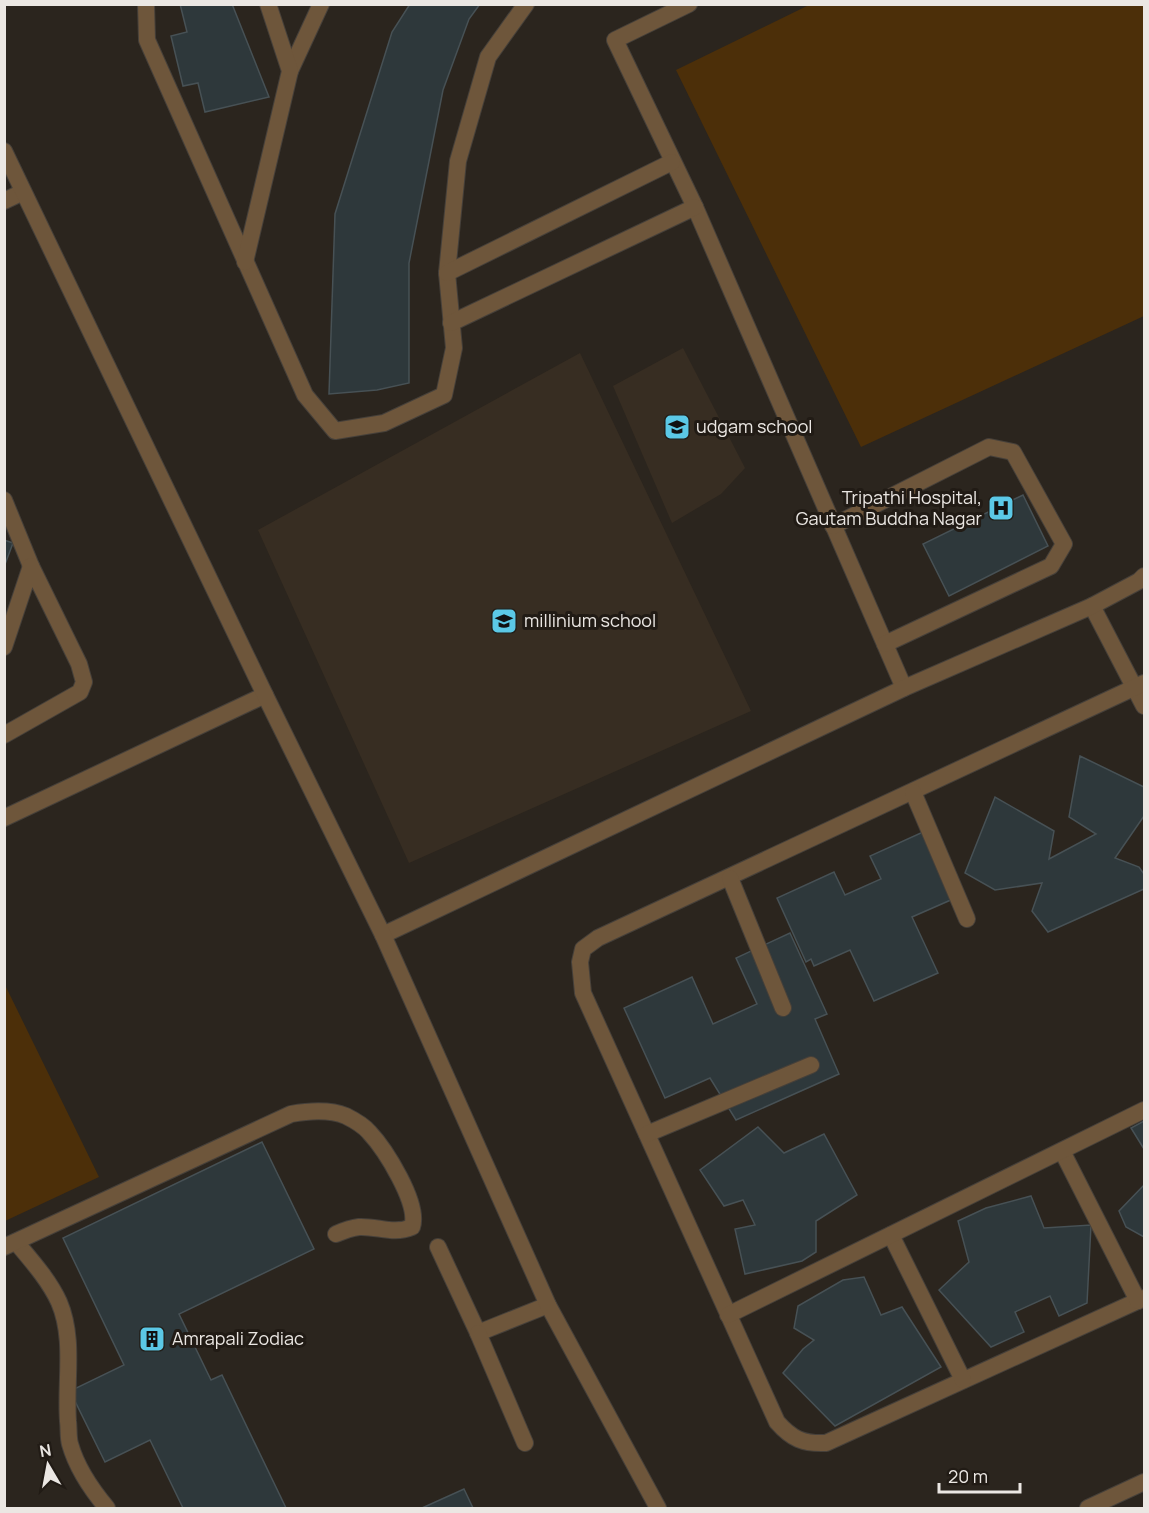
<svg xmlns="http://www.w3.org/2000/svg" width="1149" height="1513" font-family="Manrope,sans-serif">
  <rect width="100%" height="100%" fill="#2b251e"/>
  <g fill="#372d22">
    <polygon points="683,348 745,468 721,494 672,523 613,386"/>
    <polygon points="580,353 751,711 409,863 258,530"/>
  </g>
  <g fill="#4c2f09">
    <polygon points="809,5 1144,5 1144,316 861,447 676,70"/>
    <polygon points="5,985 99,1177 5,1221 4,1221"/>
  </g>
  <g fill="#2e383b" stroke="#475155" stroke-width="1.5">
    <polygon points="180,4 232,4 269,97 205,112 198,83 183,86 171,36 187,32"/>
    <polygon points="480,4 469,19 443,90 409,263 409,383 377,390 329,394 335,214 392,32 410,4"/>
    <polygon points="1023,495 1048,546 949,596 923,544"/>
    <polygon points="4,540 13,543 4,567"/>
    <polygon points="1080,756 1144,787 1144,816 1115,858 1139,867 1144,874 1144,889 1048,932 1032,911 1042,883 995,890 965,873 995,797 1054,831 1049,859 1096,834 1069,817"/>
    <polygon points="923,832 953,899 912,917 938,973 874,1001 850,950 814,966 811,959 806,962 777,898 834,872 845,895 881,879 870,856"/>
    <polygon points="790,933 827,1014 815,1019 839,1074 736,1120 710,1078 665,1098 624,1008 692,977 713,1024 757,1004 736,958"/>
    <polygon points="1144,1121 1144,1149 1131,1128"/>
    <polygon points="758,1127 784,1153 824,1134 857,1195 816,1221 816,1252 802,1261 745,1274 735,1229 755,1225 743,1200 724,1206 700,1170"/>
    <polygon points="262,1142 314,1249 179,1314 211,1380 222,1375 286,1508 183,1508 150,1440 105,1462 70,1391 124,1365 63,1238"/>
    <polygon points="1144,1185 1144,1237 1126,1227 1119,1211"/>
    <polygon points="1031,1196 1044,1228 1091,1225 1087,1303 1059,1316 1050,1296 1015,1312 1024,1332 991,1347 939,1290 969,1262 958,1221 986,1208"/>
    <polygon points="864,1277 881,1315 902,1307 941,1367 835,1426 783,1373 803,1349 814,1340 794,1328 798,1306 843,1280"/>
    <polygon points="464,1489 473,1508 422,1508"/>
  </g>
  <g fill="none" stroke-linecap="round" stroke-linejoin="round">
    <g stroke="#46403a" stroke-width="18">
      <g id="service">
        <polyline points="689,4 615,40 695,207 904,688"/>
        <polyline points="833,526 989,447 1013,452 1064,544 1051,566 885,644"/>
      </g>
    </g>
    <g stroke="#46403a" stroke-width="18">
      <g id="minor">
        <polyline points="146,4 147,40 305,395 335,431 384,423 444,395 454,348 447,273 458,161 488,57 526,4"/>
        <polyline points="290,71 321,4"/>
        <polyline points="4,201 23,192"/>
        <polyline points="245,262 290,71 268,4"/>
        <polyline points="447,273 672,162"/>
        <polyline points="451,323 695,207"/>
        <polyline points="4,500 31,566"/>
        <polyline points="1092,606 1144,706"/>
        <polyline points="4,647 31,566 79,664 84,682 80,692 4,735"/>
        <path d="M1144,683L598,938L583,949L580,962L583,993L777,1422C792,1439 803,1444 826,1443L1144,1298"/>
        <polyline points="913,792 967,919"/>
        <polyline points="4,818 265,695"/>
        <polyline points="730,878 783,1008"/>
        <polyline points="383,935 904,688 1092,606 1139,581 1144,576"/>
        <polyline points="647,1134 811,1065"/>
        <polyline points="1062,1151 1138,1301"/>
        <polyline points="891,1235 963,1380"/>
        <path d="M16,1242C31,1260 49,1280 59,1302C75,1339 65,1382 68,1421C69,1429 68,1437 70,1444C77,1469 91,1489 107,1508"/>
        <path d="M4,1247L291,1114C308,1111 329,1109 346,1116C354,1120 363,1125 369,1132C385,1149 420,1204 412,1227C393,1235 378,1226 359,1227C351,1228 343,1231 336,1234"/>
        <polyline points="438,1247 478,1333 548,1305"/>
        <polyline points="728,1315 1144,1110"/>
        <polyline points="478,1333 525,1443"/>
      </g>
    </g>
    <g stroke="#46403a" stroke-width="18">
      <g id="tertiary">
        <polyline points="4,151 265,695 383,935 548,1305 658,1508"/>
        <polyline points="1088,1508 1144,1482"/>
      </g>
    </g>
    <use href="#service" stroke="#6e563b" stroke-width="16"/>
    <use href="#minor" stroke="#6e563b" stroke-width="16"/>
    <use href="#tertiary" stroke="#6e563b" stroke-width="16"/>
  </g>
  <defs>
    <g id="school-square" transform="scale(1.35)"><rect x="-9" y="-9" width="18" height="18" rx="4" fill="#5bc8e6" stroke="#211b15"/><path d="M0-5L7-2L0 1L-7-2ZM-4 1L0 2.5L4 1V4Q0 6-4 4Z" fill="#111"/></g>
    <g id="hospital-square" transform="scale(1.35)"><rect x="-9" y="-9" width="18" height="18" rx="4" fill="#5bc8e6" stroke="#211b15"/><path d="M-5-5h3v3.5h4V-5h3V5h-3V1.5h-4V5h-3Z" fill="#111"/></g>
    <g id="building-square" transform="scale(1.35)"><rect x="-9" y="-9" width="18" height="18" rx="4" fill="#5bc8e6" stroke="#211b15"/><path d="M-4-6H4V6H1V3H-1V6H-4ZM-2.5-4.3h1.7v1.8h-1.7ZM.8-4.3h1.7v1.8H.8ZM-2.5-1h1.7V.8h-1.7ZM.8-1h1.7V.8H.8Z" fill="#111"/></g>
  </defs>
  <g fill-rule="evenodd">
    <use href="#school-square" x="677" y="427"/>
    <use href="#hospital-square" x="1001" y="508"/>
    <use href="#school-square" x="504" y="621"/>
    <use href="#building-square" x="152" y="1339"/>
  </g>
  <g text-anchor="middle" stroke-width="6" stroke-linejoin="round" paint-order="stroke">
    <g font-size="18" fill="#ebe7e3" stroke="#211b15" text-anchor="start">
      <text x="696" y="433">udgam school</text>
      <text x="982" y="504" text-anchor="end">Tripathi Hospital,<tspan x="982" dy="21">Gautam Buddha Nagar</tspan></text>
      <text x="524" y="627">millinium school</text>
      <text x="172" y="1345">Amrapali Zodiac</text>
    </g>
  </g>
  <rect width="1149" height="1513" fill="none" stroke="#ebe7e3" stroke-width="12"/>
  <g transform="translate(48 1465) rotate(350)" stroke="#211b15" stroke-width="4.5" paint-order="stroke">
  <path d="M0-4.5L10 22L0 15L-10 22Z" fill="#ebe7e3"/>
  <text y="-9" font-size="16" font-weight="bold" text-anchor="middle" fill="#ebe7e3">N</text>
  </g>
  <path d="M939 1483v9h81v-9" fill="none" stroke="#ebe7e3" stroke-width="3"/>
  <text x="948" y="1483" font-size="18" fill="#ebe7e3" stroke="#211b15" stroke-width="4.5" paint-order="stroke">20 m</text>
</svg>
